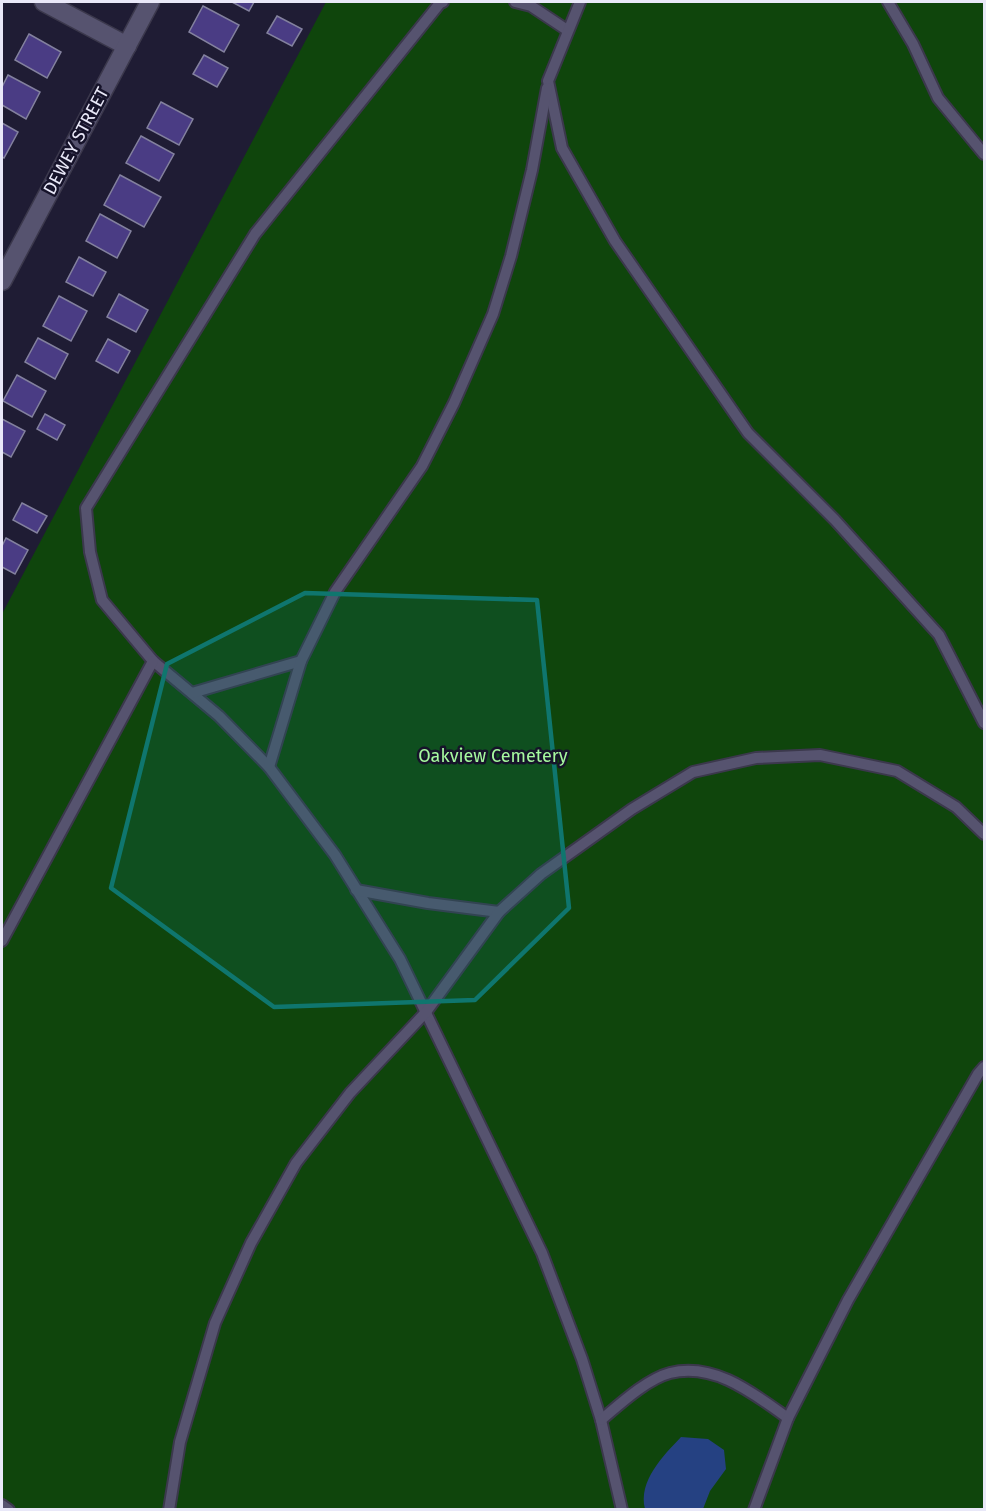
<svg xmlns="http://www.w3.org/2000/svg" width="986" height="1511" font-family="'Fira Sans',sans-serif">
  <rect width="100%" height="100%" fill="#1f1c34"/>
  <polygon fill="#0f450c" points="326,2 984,2 984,1509 2,1510 2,614"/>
  <path fill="#254182" d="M681,1437L708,1439L724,1450L726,1469L710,1491L703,1509H645C638,1481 663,1456 681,1437Z"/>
  <g fill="#4a3c84" stroke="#83819e" stroke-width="1.5">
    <polygon points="232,2 254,2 249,11"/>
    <polygon points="203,6 239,25 224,52 189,32"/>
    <polygon points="277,16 302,29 292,46 267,33"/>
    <polygon points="29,34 61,52 47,78 15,60"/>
    <polygon points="204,55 228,68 217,87 193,74"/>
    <polygon points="8,75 40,92 26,119 2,105 2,87"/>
    <polygon points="161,102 193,119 179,145 147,128"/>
    <polygon points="2,123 18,132 4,158 2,157"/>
    <polygon points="141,136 174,154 159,181 126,163"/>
    <polygon points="120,175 161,197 144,227 104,205"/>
    <polygon points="100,214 131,231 117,258 86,241"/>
    <polygon points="79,257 106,272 93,296 66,282"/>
    <polygon points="119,294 148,310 136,332 107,317"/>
    <polygon points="59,296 87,311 71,341 43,326"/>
    <polygon points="38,338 68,354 55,379 25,362"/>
    <polygon points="108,339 130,351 118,373 96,361"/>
    <polygon points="17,375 46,391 32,417 3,401"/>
    <polygon points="45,414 65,425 57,440 37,429"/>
    <polygon points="2,419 25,431 11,457 2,452"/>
    <polygon points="22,503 47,516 37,533 13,520"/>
    <polygon points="6,538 28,550 15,574 2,567 2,546"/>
  </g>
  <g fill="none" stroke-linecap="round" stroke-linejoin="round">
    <g stroke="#3b384c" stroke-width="14">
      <g id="lane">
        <polyline points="443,2 440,3 255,234 86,508 90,552 102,600 153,661 219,716 269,767 335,855 400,959 542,1253 582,1359 601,1420 622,1510"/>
        <polyline points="515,2 531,6 567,30"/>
        <polyline points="580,2 548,81 562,148 615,241 748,433 835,520 939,635 984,723"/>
        <polyline points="888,2 913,44 938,98 984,154"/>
        <polyline points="192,693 301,661"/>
        <polyline points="269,767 301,661 335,592 422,466 454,403 493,314 511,256 532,170 547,88"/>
        <polyline points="356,890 428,903 499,912"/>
        <polyline points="2,941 153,661"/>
        <path d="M601,1420C620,1404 647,1379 670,1373C715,1362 754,1394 788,1418"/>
        <polyline points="2,1505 9,1510"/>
        <polyline points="169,1510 180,1442 215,1323 251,1243 296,1163 350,1093 426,1012 499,912 541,874 632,809 693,772 756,758 820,755 897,771 956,807 984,834"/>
        <polyline points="754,1510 788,1418 848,1300 978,1074 984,1067"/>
      </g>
    </g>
    <g stroke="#3b384c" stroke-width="21">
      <g id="street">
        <polyline points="44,2 127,46"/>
        <polyline points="2,281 150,2"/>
      </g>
    </g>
    <use href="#lane" stroke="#56536f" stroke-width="10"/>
    <use href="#street" stroke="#56536f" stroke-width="18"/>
  </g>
  <path fill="#0f766e" fill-opacity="0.2" stroke="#0f766e" stroke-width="4.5" stroke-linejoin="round" d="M305,593L537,600L569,908L475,1000L274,1007L111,888L167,664Z"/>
  <g text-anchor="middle" stroke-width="5" stroke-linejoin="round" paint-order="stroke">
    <g font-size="18" fill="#e9e8f8" stroke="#16132a">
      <text transform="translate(76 141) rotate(-62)" y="6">DEWEY STREET</text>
    </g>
    <g font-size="18" fill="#a6f99f" stroke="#16132a">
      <text x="493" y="762">Oakview Cemetery</text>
    </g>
  </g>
  <rect width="986" height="1511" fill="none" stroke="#e9e8f8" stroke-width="6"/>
</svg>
